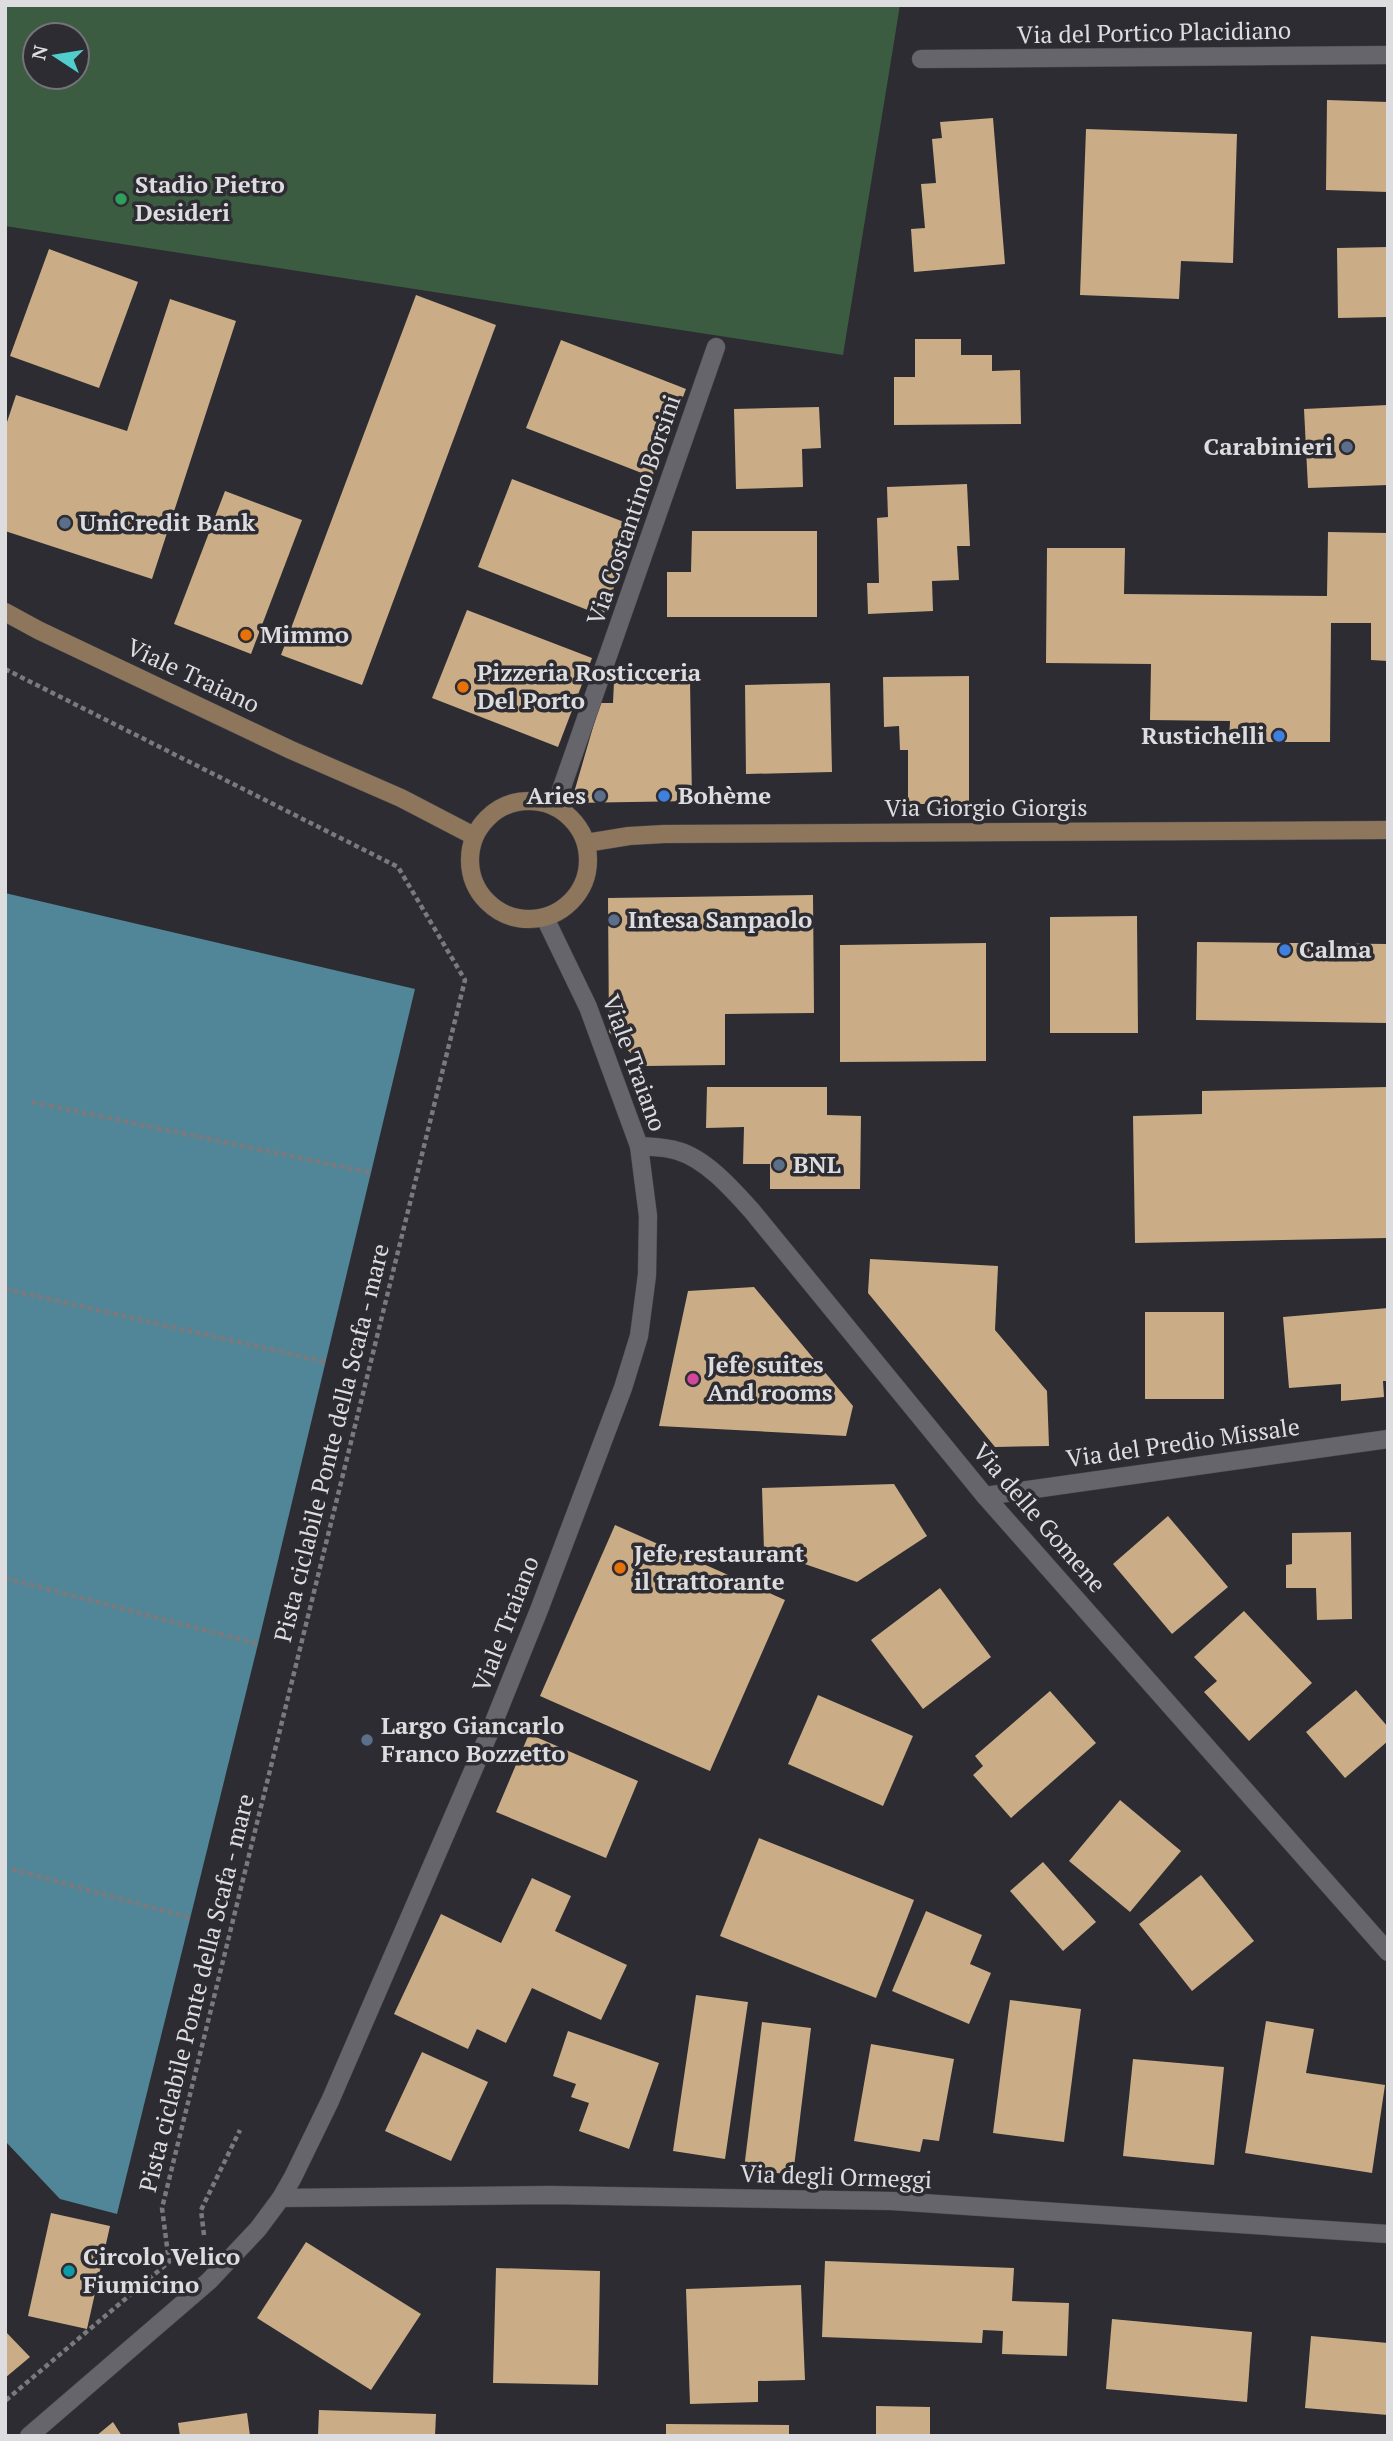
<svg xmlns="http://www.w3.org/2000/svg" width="1393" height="2441" font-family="'PT Serif',serif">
  <rect width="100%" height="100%" fill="#2c2c32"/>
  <path fill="#3c5c41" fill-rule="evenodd" d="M5,5H900L843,355L5,226ZM35,35H77V77H35Z"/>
  <polygon fill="#508697" points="5,893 415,989 258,1644 117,2214 60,2199 5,2141"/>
  <g fill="#caad86">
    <polygon points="1327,100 1388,102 1388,192 1326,190"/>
    <polygon points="993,118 1005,264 914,272 911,229 925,228 921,184 936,183 932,139 942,138 940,122"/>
    <polygon points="1086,129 1237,134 1233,263 1181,261 1179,299 1080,295"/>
    <polygon points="1388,247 1388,317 1338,318 1337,248"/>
    <polygon points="49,249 138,282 99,388 10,356"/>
    <polygon points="416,295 496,325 362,685 281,655"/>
    <polygon points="170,299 236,321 152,579 5,531 5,428 16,395 127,431"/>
    <polygon points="915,339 961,339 961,355 992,355 992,371 1020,370 1021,424 894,425 894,377 915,377"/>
    <polygon points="561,340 686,389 652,477 526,428"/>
    <polygon points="1388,405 1388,485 1308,488 1304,409"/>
    <polygon points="819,407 821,448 802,449 803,487 736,489 734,409"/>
    <polygon points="512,479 637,527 603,616 478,567"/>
    <polygon points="967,484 970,546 957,546 959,580 932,581 933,611 868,614 867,583 879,583 877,518 888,517 887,487"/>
    <polygon points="225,491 302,520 251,654 174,624"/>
    <polygon points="692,531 817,531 817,617 667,617 667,572 691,572"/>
    <polygon points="1328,532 1388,533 1388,661 1371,660 1371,623 1331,623 1330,742 1229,742 1230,721 1150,720 1151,664 1046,663 1047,548 1125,548 1124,594 1327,596"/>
    <polygon points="467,610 592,658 558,747 432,698"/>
    <polygon points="969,676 969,804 908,804 908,750 900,750 899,726 884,727 883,677"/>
    <polygon points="690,680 692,801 571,803 600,703 613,703 614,681"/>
    <polygon points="830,683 832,772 746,774 745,685"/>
    <polygon points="813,895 814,1013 725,1014 725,1065 644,1066 609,1032 608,898"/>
    <polygon points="1137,916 1138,1033 1050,1033 1050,917"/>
    <polygon points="1197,942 1388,944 1388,1023 1196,1020"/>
    <polygon points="986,943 986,1061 840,1062 840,945"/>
    <polygon points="707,1087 827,1087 827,1115 861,1116 860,1189 770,1189 770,1164 743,1164 744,1127 706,1128"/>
    <polygon points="1388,1087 1388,1238 1135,1243 1133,1116 1202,1114 1202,1091"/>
    <polygon points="870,1259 998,1266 995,1330 1047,1391 1049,1446 995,1447 868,1293"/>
    <polygon points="754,1287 853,1406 846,1436 659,1426 688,1291"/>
    <polygon points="1388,1308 1388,1381 1383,1381 1384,1397 1341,1401 1341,1384 1289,1388 1283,1317"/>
    <rect x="1145" y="1312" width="79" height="87"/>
    <polygon points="894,1484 927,1536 857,1582 764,1550 762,1488"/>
    <polygon points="1168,1516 1228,1587 1172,1634 1113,1564"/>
    <polygon points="615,1525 785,1600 710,1771 540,1696"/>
    <polygon points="1351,1532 1352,1619 1317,1620 1316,1588 1286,1588 1286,1565 1292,1564 1292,1533"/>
    <polygon points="940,1588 991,1657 923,1709 871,1640"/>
    <polygon points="1244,1611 1312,1683 1249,1741 1204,1692 1217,1681 1194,1657"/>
    <polygon points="1356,1690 1388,1727 1388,1741 1345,1778 1306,1732"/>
    <polygon points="1050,1691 1096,1743 1011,1818 973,1775 983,1766 975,1756"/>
    <polygon points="818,1695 913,1736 883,1806 788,1764"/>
    <polygon points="529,1734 638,1781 606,1858 496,1812"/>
    <polygon points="1120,1800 1181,1851 1130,1912 1069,1861"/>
    <polygon points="759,1838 914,1900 876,1998 720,1936"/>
    <polygon points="1043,1862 1096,1922 1063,1951 1010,1891"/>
    <polygon points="1201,1875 1254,1941 1192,1991 1139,1924"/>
    <polygon points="532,1878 571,1896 555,1931 627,1965 601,2020 532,1988 506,2043 477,2029 468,2049 394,2014 441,1914 501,1943"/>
    <polygon points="926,1911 982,1935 970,1964 991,1973 969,2024 892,1991"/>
    <polygon points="696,1995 748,2002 725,2159 673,2151"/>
    <polygon points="1010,2000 1081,2009 1064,2142 993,2133"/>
    <polygon points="1266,2021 1314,2029 1306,2073 1385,2085 1372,2173 1245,2153"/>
    <polygon points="762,2022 811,2028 793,2175 744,2169"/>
    <polygon points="568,2031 659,2063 629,2149 579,2131 589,2103 571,2097 576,2084 553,2076"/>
    <polygon points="871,2044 954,2059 939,2141 923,2139 920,2152 854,2141"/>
    <polygon points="422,2052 488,2082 451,2161 385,2131"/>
    <polygon points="1133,2059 1224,2067 1214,2165 1123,2156"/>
    <polygon points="51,2213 110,2226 87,2329 28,2316"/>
    <polygon points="306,2242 421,2314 371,2390 257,2318"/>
    <polygon points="825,2261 1014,2268 1012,2301 1069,2303 1067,2356 1002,2354 1003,2331 983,2330 982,2343 822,2337"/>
    <polygon points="496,2268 600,2271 598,2385 493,2383"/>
    <polygon points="801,2285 805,2380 758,2381 758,2402 690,2404 686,2289"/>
    <polygon points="1112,2319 1252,2332 1247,2402 1106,2389"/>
    <polygon points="5,2331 30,2357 5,2378"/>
    <polygon points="1311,2336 1388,2343 1388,2415 1305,2408"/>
    <polygon points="876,2406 930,2407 930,2436 876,2436"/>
    <polygon points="319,2410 436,2414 435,2436 318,2436"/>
    <polygon points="247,2413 250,2436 180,2436 178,2423"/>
    <polygon points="113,2422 122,2436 96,2436"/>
    <polygon points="666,2424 789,2425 789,2436 666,2436"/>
  </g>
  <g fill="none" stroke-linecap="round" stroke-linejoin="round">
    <g stroke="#49484d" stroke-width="19">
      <g id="street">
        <polyline points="921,59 1388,55"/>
        <polyline points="555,807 716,347"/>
        <path d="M639,1146C651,1147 666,1147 678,1151C706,1159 733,1190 752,1211L985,1496L1388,1952"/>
        <polyline points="985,1496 1388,1439"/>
        <polyline points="281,2198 549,2195 892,2201 1388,2234"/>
        <polyline points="29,2436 209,2281 258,2229 281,2198 293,2177 330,2101 491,1729 539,1610 623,1388 639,1336 647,1275 648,1216 639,1146 588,1007 545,918"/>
      </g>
    </g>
    <g stroke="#49484d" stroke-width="19">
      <g id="secondary">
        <polyline points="5,612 38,630 291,750 401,798 474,836"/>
        <circle cx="529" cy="860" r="59"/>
        <polyline points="586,843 629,836 664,834 1388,830"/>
      </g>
    </g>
    <g stroke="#7a7a7e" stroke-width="4.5" stroke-dasharray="5 3.5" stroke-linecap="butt">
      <polyline points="5,669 398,867 465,980 162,2208 169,2262 5,2401"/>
      <polyline points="32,1102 372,1173"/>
      <polyline points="5,1289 326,1362"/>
      <polyline points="5,1578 258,1644"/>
      <polyline points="12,1869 190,1918"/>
      <polyline points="204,2235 201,2210 240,2130"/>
    </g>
    <use href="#street" stroke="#65656b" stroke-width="18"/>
    <use href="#secondary" stroke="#8d765c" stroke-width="18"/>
  </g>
  <circle fill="#2e9e5b" stroke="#2c2c32" stroke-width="2.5" cx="121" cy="199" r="7"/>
  <g fill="#5c6f8a" stroke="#2c2c32" stroke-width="2.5">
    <circle cx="1347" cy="447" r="7"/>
    <circle cx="65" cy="523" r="7"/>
    <circle cx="600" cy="796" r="7"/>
    <circle cx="614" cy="920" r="7"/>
    <circle cx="779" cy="1165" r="7"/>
    <circle cx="367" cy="1740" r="7"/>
  </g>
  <g fill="#e8710a" stroke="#2c2c32" stroke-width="2.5">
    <circle cx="246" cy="635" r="7"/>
    <circle cx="463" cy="687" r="7"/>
    <circle cx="620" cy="1568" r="7"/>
  </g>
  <g fill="#3f7fe0" stroke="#2c2c32" stroke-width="2.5">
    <circle cx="1279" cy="736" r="7"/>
    <circle cx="664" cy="796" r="7"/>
    <circle cx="1285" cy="950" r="7"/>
  </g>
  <circle fill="#d1479c" stroke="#2c2c32" stroke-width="2.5" cx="693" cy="1379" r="7"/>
  <circle fill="#0f9aa8" stroke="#2c2c32" stroke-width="2.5" cx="69" cy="2271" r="7"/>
  <g text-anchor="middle" stroke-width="7" stroke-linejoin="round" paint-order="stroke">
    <g font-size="24" fill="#dddde0" stroke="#2c2c32">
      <text transform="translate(1154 33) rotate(-1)" y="8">Via del Portico Placidiano</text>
      <text transform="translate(634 510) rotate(-71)" y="8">Via Costantino Borsini</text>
      <text transform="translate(193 676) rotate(25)" y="8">Viale Traiano</text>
      <text x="986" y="816">Via Giorgio Giorgis</text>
      <text transform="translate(634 1063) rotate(70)" y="8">Viale Traiano</text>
      <text transform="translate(332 1443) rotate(-76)" y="8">Pista ciclabile Ponte della Scafa - mare</text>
      <text transform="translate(1183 1443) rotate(-8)" y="8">Via del Predio Missale</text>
      <text transform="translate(1039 1518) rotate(49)" y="8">Via delle Gomene</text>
      <text transform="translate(506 1624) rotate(-69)" y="8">Viale Traiano</text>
      <text transform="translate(197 1993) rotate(-76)" y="8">Pista ciclabile Ponte della Scafa - mare</text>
      <text transform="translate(836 2177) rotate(2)" y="8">Via degli Ormeggi</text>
    </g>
    <g font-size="24" font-weight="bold" fill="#dddde0" stroke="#2c2c32" text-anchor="start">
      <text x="135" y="193">Stadio Pietro<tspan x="135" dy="28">Desideri</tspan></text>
      <text x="1333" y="455" text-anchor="end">Carabinieri</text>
      <text x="79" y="531">UniCredit Bank</text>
      <text x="260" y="643">Mimmo</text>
      <text x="477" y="681">Pizzeria Rosticceria<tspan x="477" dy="28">Del Porto</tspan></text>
      <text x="1265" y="744" text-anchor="end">Rustichelli</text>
      <text x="586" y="804" text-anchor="end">Aries</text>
      <text x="678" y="804">Bohème</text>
      <text x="628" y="928">Intesa Sanpaolo</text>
      <text x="1299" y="958">Calma</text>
      <text x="793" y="1173">BNL</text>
      <text x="707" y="1373">Jefe suites<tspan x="707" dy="28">And rooms</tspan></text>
      <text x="634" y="1562">Jefe restaurant<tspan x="634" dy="28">il trattorante</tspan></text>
      <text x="381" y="1734">Largo Giancarlo<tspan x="381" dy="28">Franco Bozzetto</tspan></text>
      <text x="83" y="2265">Circolo Velico<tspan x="83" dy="28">Fiumicino</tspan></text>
    </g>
  </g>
  <rect width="1393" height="2441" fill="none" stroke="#dddde0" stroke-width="14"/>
  <g transform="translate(56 56) rotate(282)"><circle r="33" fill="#2c2c32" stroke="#737378" stroke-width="2"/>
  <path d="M0-5L12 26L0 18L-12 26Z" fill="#52cdce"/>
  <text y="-10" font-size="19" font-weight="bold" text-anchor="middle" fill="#dddde0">N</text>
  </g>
</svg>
